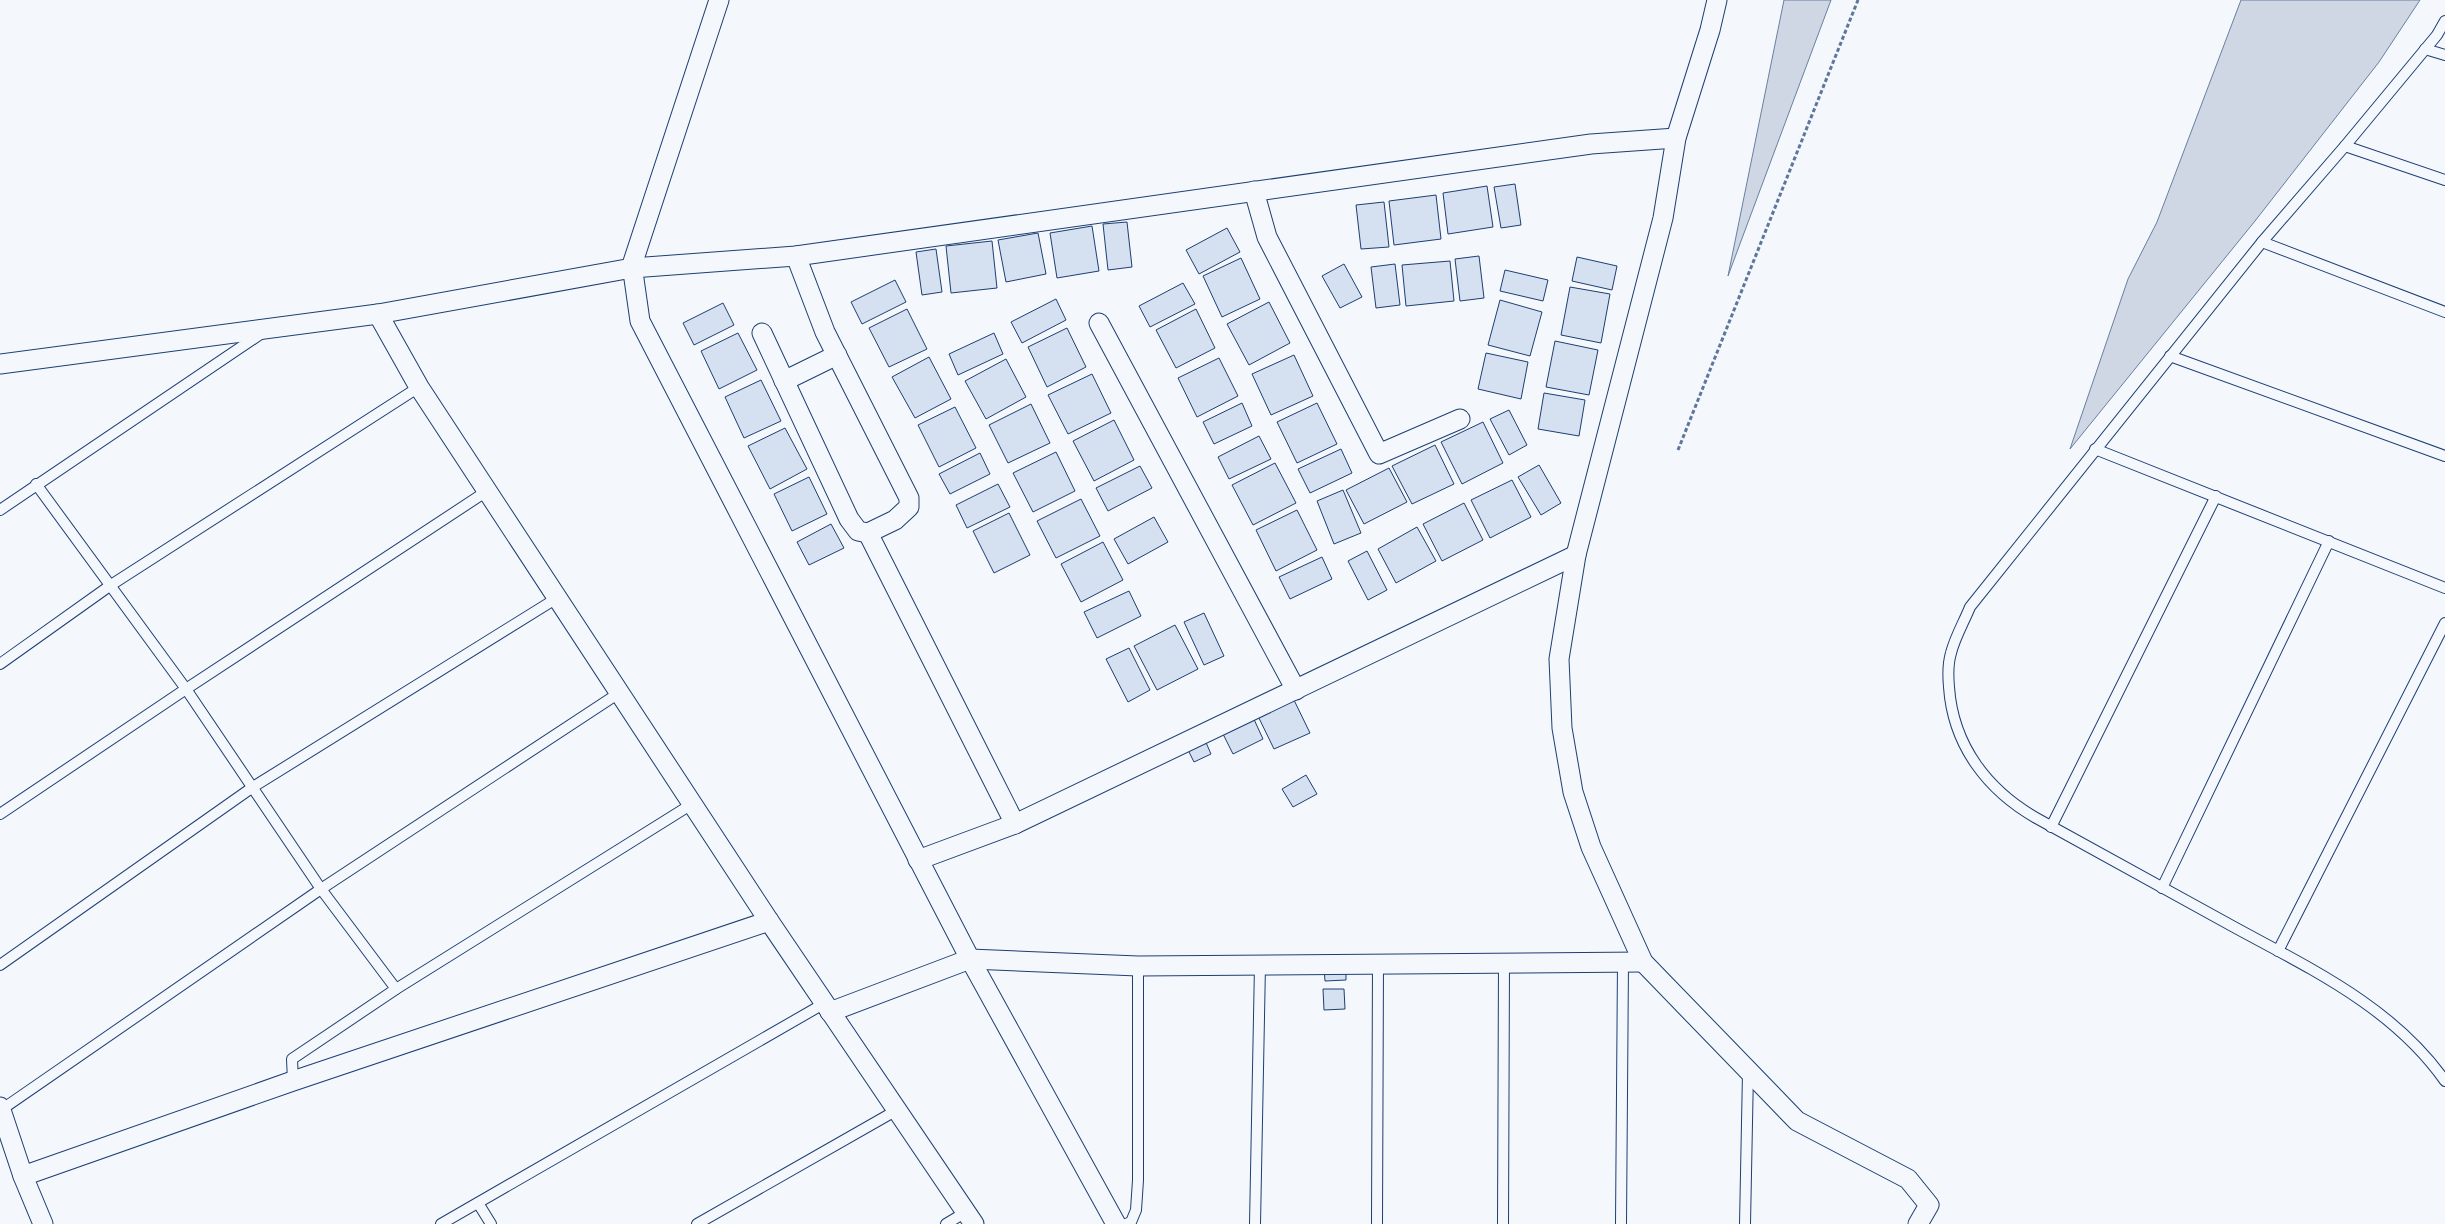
<svg xmlns="http://www.w3.org/2000/svg" width="2445" height="1224" font-family="Ubuntu,sans-serif">
  <rect width="100%" height="100%" fill="#f4f7fb"/>
  <g fill="#cfd7e4" stroke="#687fa3">
    <polygon points="1784,0 1831,0 1728,276"/>
    <polygon points="2241,0 2420,0 2379,62 2255,221 2070,449 2128,279 2157,222"/>
  </g>
  <g fill="#d5e0f0" stroke="#1d3f73">
    <polygon points="1515,184 1521,225 1501,228 1494,187"/>
    <polygon points="1487,186 1493,227 1448,234 1443,193"/>
    <polygon points="1436,195 1441,239 1394,245 1389,201"/>
    <polygon points="1384,202 1389,247 1361,249 1356,205"/>
    <polygon points="1127,222 1132,267 1108,270 1103,224"/>
    <polygon points="1092,226 1099,271 1057,278 1050,233"/>
    <polygon points="1227,228 1240,252 1199,274 1186,250"/>
    <polygon points="1038,233 1046,274 1006,282 998,240"/>
    <polygon points="992,241 997,288 951,293 946,246"/>
    <polygon points="936,249 942,292 922,295 916,252"/>
    <polygon points="1479,256 1484,298 1460,301 1455,259"/>
    <polygon points="1577,257 1617,266 1612,290 1572,281"/>
    <polygon points="1241,258 1260,299 1222,317 1203,276"/>
    <polygon points="1450,261 1454,301 1406,306 1402,265"/>
    <polygon points="1344,264 1362,297 1340,308 1322,276"/>
    <polygon points="1395,264 1400,305 1376,308 1371,267"/>
    <polygon points="1505,270 1548,280 1543,301 1500,291"/>
    <polygon points="895,280 906,302 862,324 851,302"/>
    <polygon points="1183,283 1195,304 1150,327 1139,306"/>
    <polygon points="1570,287 1610,294 1601,343 1561,335"/>
    <polygon points="1056,299 1066,320 1022,343 1011,322"/>
    <polygon points="1500,300 1542,312 1530,356 1488,345"/>
    <polygon points="1269,302 1290,343 1249,365 1227,324"/>
    <polygon points="723,303 734,325 694,345 683,323"/>
    <polygon points="907,309 927,349 889,367 869,328"/>
    <polygon points="1196,309 1215,348 1176,368 1156,330"/>
    <polygon points="1067,328 1086,367 1047,387 1028,347"/>
    <polygon points="738,333 757,370 719,389 701,351"/>
    <polygon points="994,333 1003,354 958,375 949,354"/>
    <polygon points="1555,341 1598,350 1589,395 1546,387"/>
    <polygon points="1486,353 1528,362 1521,399 1478,389"/>
    <polygon points="1294,355 1313,396 1271,415 1252,374"/>
    <polygon points="929,357 951,399 915,418 892,377"/>
    <polygon points="1219,358 1238,396 1197,417 1178,378"/>
    <polygon points="1006,359 1026,397 986,419 965,381"/>
    <polygon points="1092,374 1111,413 1068,434 1048,395"/>
    <polygon points="761,380 781,421 744,438 725,397"/>
    <polygon points="1544,393 1585,400 1579,436 1538,429"/>
    <polygon points="1242,403 1252,426 1214,444 1203,422"/>
    <polygon points="1317,403 1337,444 1297,463 1277,422"/>
    <polygon points="1031,404 1050,443 1008,463 989,425"/>
    <polygon points="955,407 976,448 939,467 918,425"/>
    <polygon points="1509,410 1527,445 1509,455 1490,419"/>
    <polygon points="1114,420 1134,460 1094,481 1073,441"/>
    <polygon points="1483,422 1503,463 1462,484 1441,442"/>
    <polygon points="785,428 807,469 770,489 748,446"/>
    <polygon points="1259,436 1271,459 1229,479 1218,457"/>
    <polygon points="1435,445 1454,484 1412,504 1392,466"/>
    <polygon points="1341,449 1352,473 1310,493 1298,469"/>
    <polygon points="1056,452 1075,491 1033,512 1013,473"/>
    <polygon points="980,453 990,474 950,494 939,474"/>
    <polygon points="1275,463 1296,503 1253,525 1232,485"/>
    <polygon points="1539,465 1561,503 1541,515 1518,477"/>
    <polygon points="1140,466 1152,488 1108,511 1096,488"/>
    <polygon points="1389,468 1407,502 1364,524 1346,490"/>
    <polygon points="809,477 827,514 792,531 774,494"/>
    <polygon points="1512,480 1531,517 1490,538 1471,500"/>
    <polygon points="998,484 1010,507 967,528 956,505"/>
    <polygon points="1343,490 1361,533 1334,544 1317,501"/>
    <polygon points="1081,499 1100,536 1056,558 1037,521"/>
    <polygon points="1464,503 1483,540 1442,561 1423,524"/>
    <polygon points="1297,510 1317,550 1276,571 1256,530"/>
    <polygon points="1009,513 1030,555 994,573 973,531"/>
    <polygon points="1154,517 1168,542 1128,564 1114,539"/>
    <polygon points="831,524 844,548 809,565 797,542"/>
    <polygon points="1417,527 1436,561 1396,583 1378,549"/>
    <polygon points="1103,542 1123,580 1081,602 1061,564"/>
    <polygon points="1367,551 1387,590 1368,600 1348,561"/>
    <polygon points="1322,557 1332,579 1290,599 1279,577"/>
    <polygon points="1129,591 1141,616 1097,638 1084,612"/>
    <polygon points="1204,613 1224,656 1204,665 1184,622"/>
    <polygon points="1175,625 1198,669 1157,690 1134,646"/>
    <polygon points="1129,648 1150,690 1128,702 1106,659"/>
    <polygon points="1292,696 1310,733 1274,749 1256,712"/>
    <polygon points="1252,715 1263,739 1233,754 1221,730"/>
    <polygon points="1204,738 1211,754 1194,762 1186,746"/>
    <polygon points="1306,775 1317,794 1293,807 1282,789"/>
    <polygon points="1324,968 1346,968 1346,980 1325,981"/>
    <polygon points="1323,989 1344,989 1345,1009 1324,1010"/>
  </g>
  <g fill="none" stroke-linecap="round" stroke-linejoin="round">
    <g stroke="#1d3f73" stroke-width="12">
      <g id="service">
        <path d="M2445,21L2437,35L2345,146L2262,242L1970,607C1964,622 1955,637 1951,653C1948,663 1948,676 1949,687C1953,746 1988,791 2038,819C2103,855 2168,891 2234,927C2311,969 2393,1007 2445,1081"/>
        <polyline points="2425,49 2445,55"/>
        <polyline points="2345,146 2445,180"/>
        <polyline points="2262,242 2445,312"/>
        <polyline points="2170,356 2445,456"/>
        <polyline points="2095,449 2445,588"/>
        <polyline points="36,484 186,689 321,889 396,989 292,1059 293,1081"/>
        <polyline points="0,510 262,333"/>
        <polyline points="0,664 111,585 419,387"/>
        <polyline points="0,814 186,689 487,491"/>
        <polyline points="2051,827 2216,496"/>
        <polyline points="2162,888 2329,541"/>
        <polyline points="2278,951 2445,623"/>
        <polyline points="0,965 253,787 557,598"/>
        <polyline points="396,989 692,804"/>
        <polyline points="1,1110 321,889 619,693"/>
        <polyline points="478,1203 491,1224"/>
        <polyline points="441,1224 825,1003"/>
        <polyline points="697,1224 897,1110"/>
        <polyline points="946,1224 966,1212"/>
        <polyline points="1126,1224 1131,1222 1136,1210 1138,1180 1138,966"/>
        <polyline points="1255,1224 1260,965"/>
        <polyline points="1377,1224 1378,965"/>
        <polyline points="1503,1224 1504,963"/>
        <polyline points="1621,1224 1623,962"/>
        <polyline points="1745,1224 1748,1072"/>
      </g>
    </g>
    <g stroke="#1d3f73" stroke-width="21">
      <g id="minor">
        <polyline points="719,0 632,265 640,321 970,959 1116,1224"/>
        <polyline points="1717,0 1710,30 1676,138 1663,218 1576,555 1559,659 1562,728 1573,792 1591,847 1643,962 1797,1121 1908,1179 1929,1205 1918,1224"/>
        <polyline points="1254,191 1267,237 1379,454 1460,419"/>
        <polyline points="378,314 419,387 769,921 974,1224"/>
        <polyline points="1099,323 1296,690"/>
        <polyline points="762,333 849,519 858,531 868,533 895,520 909,507 909,498 825,332 796,256"/>
        <polyline points="0,364 378,314 632,268 796,256 1591,144 1676,138"/>
        <polyline points="784,381 837,355"/>
        <polyline points="868,533 1015,824"/>
        <polyline points="918,860 1015,824 1576,555"/>
        <polyline points="830,1012 970,959 1138,966 1643,962"/>
        <polyline points="0,1107 23,1176 43,1224"/>
        <polyline points="23,1176 293,1081 769,921"/>
      </g>
    </g>
    <polyline stroke="#5e769c" stroke-width="3" stroke-dasharray="4 2.5" stroke-linecap="butt" points="1678,450 1858,0"/>
    <use href="#service" stroke="#f4f7fb" stroke-width="10"/>
    <use href="#minor" stroke="#f4f7fb" stroke-width="19"/>
  </g>
</svg>
